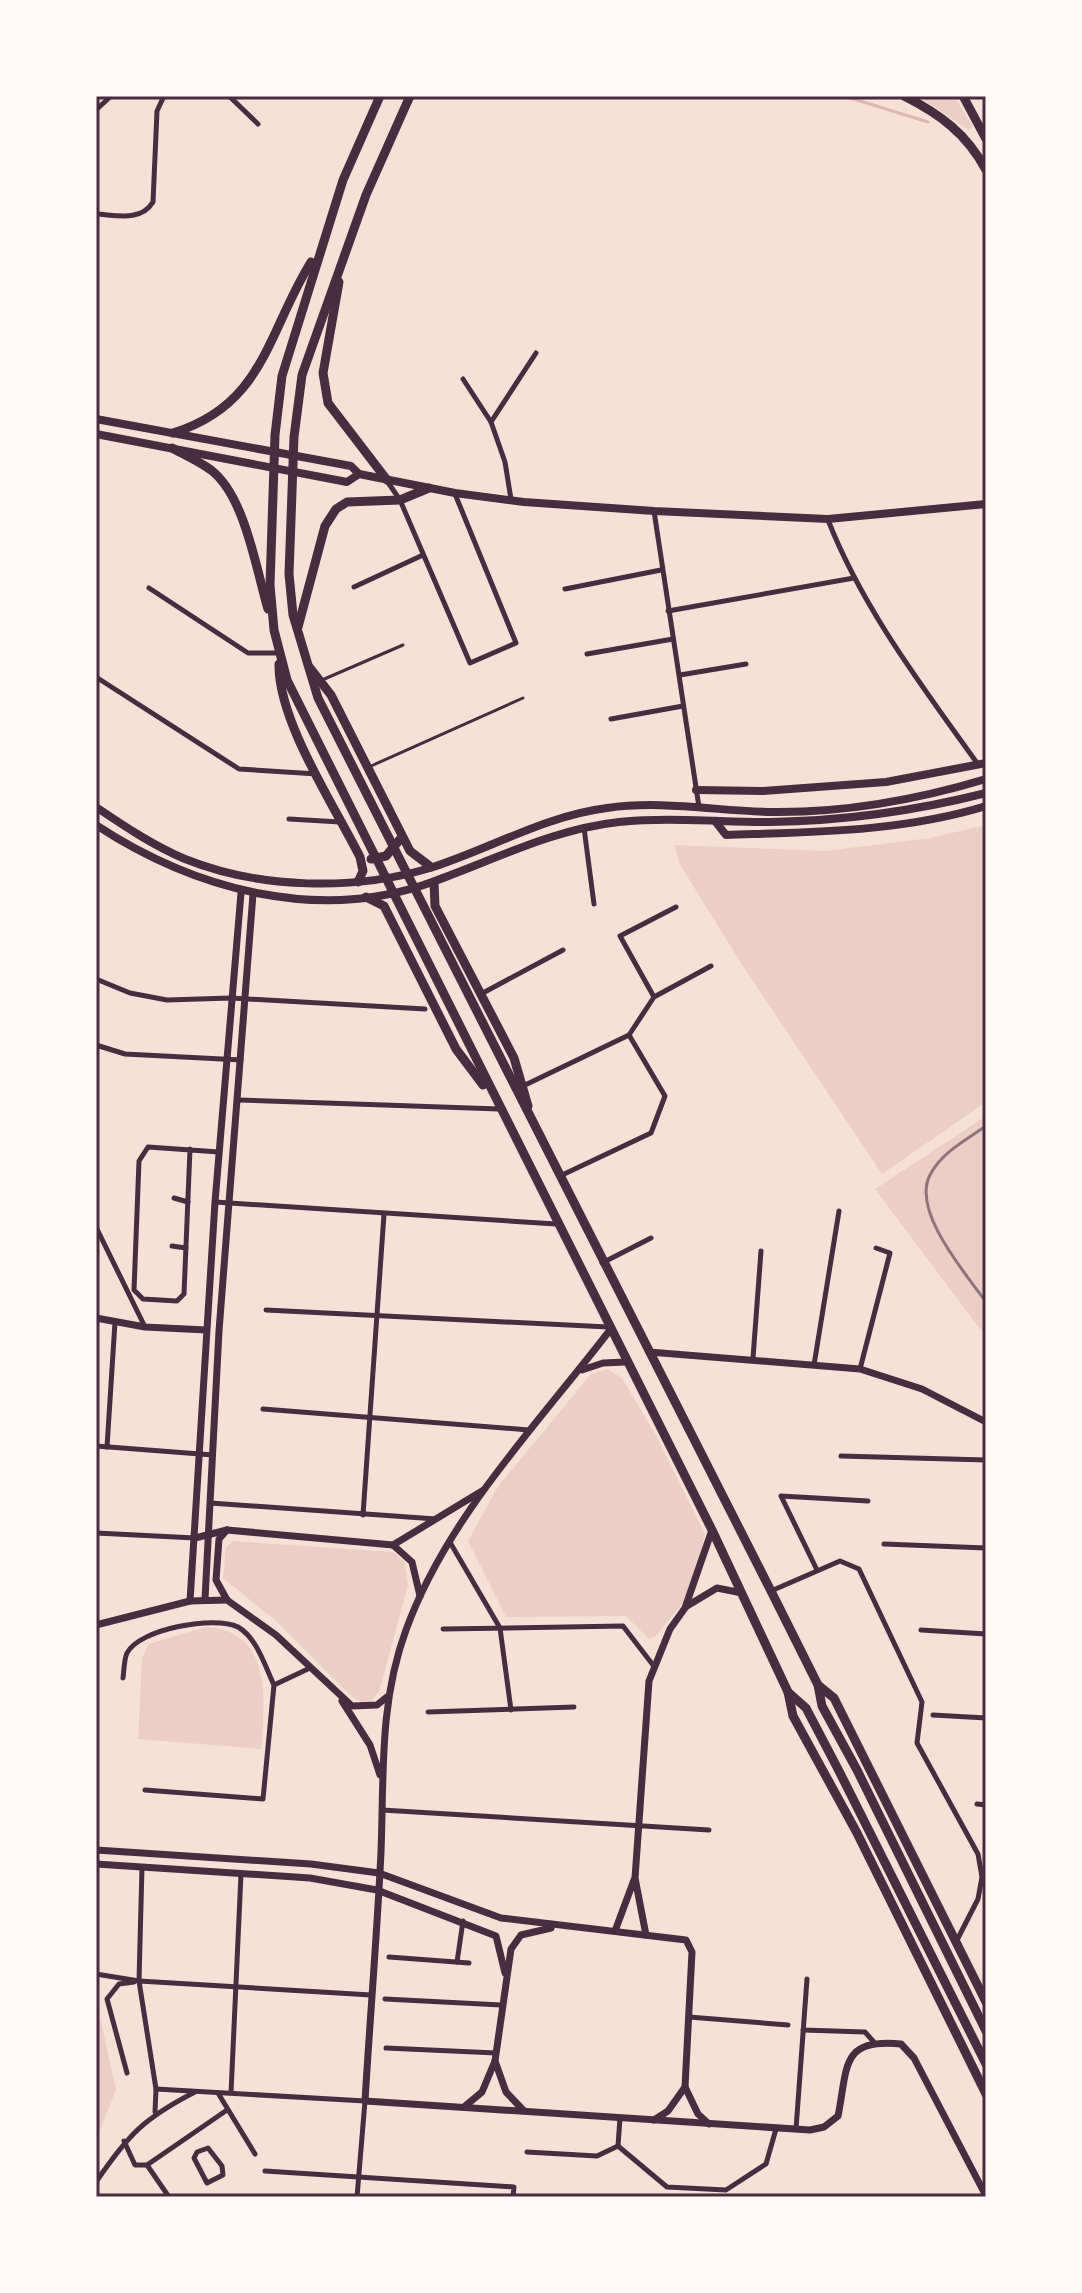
<svg xmlns="http://www.w3.org/2000/svg" width="1082" height="2293" font-family="Karla,sans-serif">
  <rect width="100%" height="100%" fill="#f7e1d7"/>
  <g fill="#ebcfc5">
    <polygon points="917,96 954,96 973,127 969,130"/>
    <polygon points="986,825 986,1102 882,1174 739,960 679,863 675,845 825,851 930,838"/>
    <polygon points="986,1116 986,1331 980,1329 875,1189"/>
    <polygon points="607,1369 622,1378 658,1439 705,1534 689,1595 656,1636 649,1639 626,1616 506,1617 468,1541 499,1485 591,1374"/>
    <polygon points="233,1541 393,1552 404,1561 408,1585 379,1692 372,1700 361,1702 351,1696 276,1621 223,1578 226,1547"/>
    <path d="M206,1627C273,1631 265,1700 261,1749L138,1739L142,1658L149,1644Z"/>
    <polygon points="96,1998 116,2090 96,2140"/>
  </g>
  <g fill="none" stroke-linecap="round" stroke-linejoin="round">
    <polyline stroke="#dcb8b0" stroke-width="3" points="844,96 928,122"/>
    <g stroke="#4a2c40" stroke-width="3">
      <polyline points="322,680 403,645"/>
      <polyline points="371,766 523,698"/>
    </g>
    <g stroke="#4a2c40" stroke-width="5">
      <polyline points="229,96 258,124"/>
      <polyline points="96,110 111,96"/>
      <path d="M96,214C116,215 141,222 153,202L157,111L164,96"/>
      <polyline points="463,379 491,422 536,353"/>
      <polyline points="491,422 505,462 511,499"/>
      <polyline points="387,481 400,500 470,663 516,643 455,494"/>
      <polyline points="654,511 699,807"/>
      <path d="M828,520C863,609 922,686 977,763"/>
      <polyline points="354,587 423,555"/>
      <polyline points="149,588 248,653 279,653"/>
      <polyline points="565,589 661,570"/>
      <polyline points="668,611 854,578"/>
      <polyline points="587,654 673,639"/>
      <polyline points="680,675 746,664"/>
      <polyline points="96,677 239,769 317,774"/>
      <polyline points="611,719 683,706"/>
      <polyline points="289,819 340,822"/>
      <polyline points="584,828 594,904"/>
      <polyline points="96,979 130,993 167,1000 231,998 425,1009"/>
      <polyline points="481,994 563,950"/>
      <polyline points="654,997 620,936 676,907"/>
      <polyline points="96,1045 125,1054 241,1060"/>
      <polyline points="523,1086 629,1035 654,997 711,966"/>
      <polyline points="238,1100 499,1109"/>
      <polyline points="190,1149 184,1294 177,1301 143,1299 134,1290 139,1161 148,1147 219,1152"/>
      <polyline points="560,1176 651,1133 665,1096 629,1035"/>
      <polyline points="174,1198 188,1202"/>
      <polyline points="215,1202 556,1224"/>
      <polyline points="96,1227 145,1327"/>
      <polyline points="172,1246 186,1248"/>
      <polyline points="602,1263 651,1238"/>
      <polyline points="266,1310 608,1327"/>
      <polyline points="753,1358 761,1251"/>
      <polyline points="814,1365 839,1211"/>
      <polyline points="860,1369 890,1253 876,1248"/>
      <polyline points="263,1409 529,1430"/>
      <polyline points="96,1446 213,1455"/>
      <polyline points="107,1447 115,1322"/>
      <polyline points="841,1456 986,1460"/>
      <polyline points="210,1503 436,1519"/>
      <polyline points="363,1515 384,1214"/>
      <polyline points="96,1533 195,1538"/>
      <polyline points="451,1544 500,1628 511,1710"/>
      <polyline points="884,1544 986,1548"/>
      <polyline points="817,1570 781,1496 868,1501"/>
      <polyline points="771,1591 840,1561 859,1569 922,1702 917,1743 978,1854 982,1877 978,1899 956,1942"/>
      <polyline points="443,1629 623,1626 653,1665"/>
      <polyline points="921,1630 986,1634"/>
      <path d="M123,1678C124,1671 124,1659 127,1653C139,1629 215,1615 238,1627C257,1638 265,1666 274,1685L310,1668"/>
      <polyline points="428,1712 574,1707"/>
      <polyline points="933,1715 986,1718"/>
      <polyline points="96,1754 96,1769"/>
      <polyline points="145,1790 263,1799 274,1685"/>
      <polyline points="977,1804 986,1805"/>
      <polyline points="382,1810 709,1830"/>
      <polyline points="142,1867 139,1981 156,2089 155,2112"/>
      <polyline points="389,1957 469,1963"/>
      <polyline points="457,1962 463,1921"/>
      <polyline points="96,1974 139,1981 371,1995"/>
      <polyline points="385,1999 501,2005"/>
      <polyline points="689,2017 788,2025"/>
      <polyline points="803,2030 865,2032 873,2041"/>
      <polyline points="386,2048 496,2053"/>
      <polyline points="127,2073 107,1999 119,1984 134,1982"/>
      <polyline points="156,2089 365,2101 357,2197"/>
      <polyline points="218,2093 255,2154"/>
      <polyline points="231,2093 241,1874"/>
      <polyline points="796,2129 807,1979"/>
      <polyline points="124,2141 135,2165 147,2165 169,2197"/>
      <polyline points="618,2146 667,2187 726,2190 766,2164 776,2129"/>
      <polygon points="208,2148 222,2166 223,2175 207,2183 194,2158 197,2152"/>
      <polyline points="527,2152 597,2156 618,2146 620,2118"/>
      <polyline points="147,2165 227,2110"/>
      <polyline points="265,2171 514,2187 513,2197"/>
      <path d="M96,2182C128,2135 144,2118 195,2092"/>
    </g>
    <g stroke="#4a2c40" stroke-width="7">
      <polyline points="96,1318 145,1327 206,1330"/>
      <polyline points="687,1606 717,1588 742,1593"/>
      <polyline points="379,1873 501,1918 686,1940 692,1952 685,2087 698,2114 709,2124"/>
      <polyline points="377,1890 496,1936 505,1973"/>
      <polyline points="615,1931 634,1880"/>
      <polyline points="646,1935 635,1878 649,1681 670,1629 685,1608 712,1530"/>
      <polyline points="495,2061 506,2092 523,2110"/>
      <polyline points="464,2107 482,2092 495,2061 511,1949 521,1935 551,1928"/>
      <polyline points="654,2120 668,2111 685,2087"/>
    </g>
    <g stroke="#4a2c40" stroke-width="7">
      <path d="M610,1330C538,1424 447,1517 406,1630C379,1703 384,1776 381,1852C377,1935 370,2018 365,2101L810,2130L824,2127L838,2116C848,2067 840,2038 901,2044L914,2058L986,2196"/>
      <polyline points="649,1352 860,1369 922,1389 986,1422"/>
      <polyline points="582,1370 603,1363 626,1362"/>
      <polyline points="227,1530 219,1539 216,1580 227,1600 276,1635 352,1706 377,1705 387,1697"/>
      <polyline points="195,1538 227,1530 393,1545 412,1562 420,1596"/>
      <polyline points="393,1545 482,1491"/>
      <polyline points="205,1599 219,1331 253,894"/>
      <polyline points="190,1601 215,1202 241,893"/>
      <polyline points="96,1625 190,1601 227,1600"/>
      <polyline points="342,1701 370,1745 380,1775"/>
      <polyline points="96,1850 311,1864 379,1873"/>
      <polyline points="96,1864 310,1878 377,1890"/>
    </g>
    <g stroke="#4a2c40" stroke-width="8">
      <polyline points="96,419 351,466 359,474 455,493 524,502 654,511 828,519 986,504"/>
      <polyline points="96,434 347,482 359,474"/>
      <polyline points="696,790 763,791 886,782 986,763"/>
      <path d="M96,807C124,826 154,846 185,859C260,889 354,891 430,868C490,849 544,816 607,808C662,800 717,811 771,812C845,813 916,800 986,779"/>
      <path d="M715,821L726,835C812,832 902,832 986,806"/>
      <path d="M96,825C195,890 320,924 435,881C496,859 554,829 619,822C669,817 720,822 770,822C843,821 915,811 986,793"/>
    </g>
    <g stroke="#4a2c40" stroke-width="9">
      <polyline points="380,96 343,180 282,376 275,435 270,585 274,630 287,680 712,1530 788,1692 806,1708 839,1771 986,2064"/>
      <polyline points="410,96 366,195 302,375 294,437 289,574 293,615 318,698 771,1591 818,1685 822,1706 857,1770 986,2031"/>
      <path d="M904,96C940,114 967,134 986,170"/>
      <polyline points="963,96 986,139"/>
      <polyline points="339,282 323,373 328,403 387,480"/>
      <path d="M173,433C264,405 267,333 311,262"/>
      <path d="M172,448C185,455 200,462 211,470C245,496 256,569 268,609"/>
      <polyline points="298,627 325,526 336,509 347,502 400,500 429,488"/>
      <path d="M279,664C278,721 334,805 360,857L363,871L358,882"/>
      <polyline points="310,668 331,695 410,851 431,867"/>
      <polyline points="371,859 386,856 402,837"/>
      <polyline points="434,882 435,906 514,1058 528,1106"/>
      <polyline points="366,897 384,906 456,1049 483,1085"/>
      <polyline points="818,1685 834,1698 986,2002"/>
      <polyline points="788,1692 793,1716 857,1833 986,2094"/>
    </g>
    <path stroke="#8f747c" stroke-width="3" d="M986,1126C967,1139 941,1153 930,1175C911,1211 966,1274 986,1302"/>
  </g>
  <rect width="1082" height="2293" fill="none" stroke="#fffaf5" stroke-width="196"/>
  <rect x="98" y="98" width="886" height="2097" fill="none" stroke="#4a2c40" stroke-width="3"/>
</svg>
